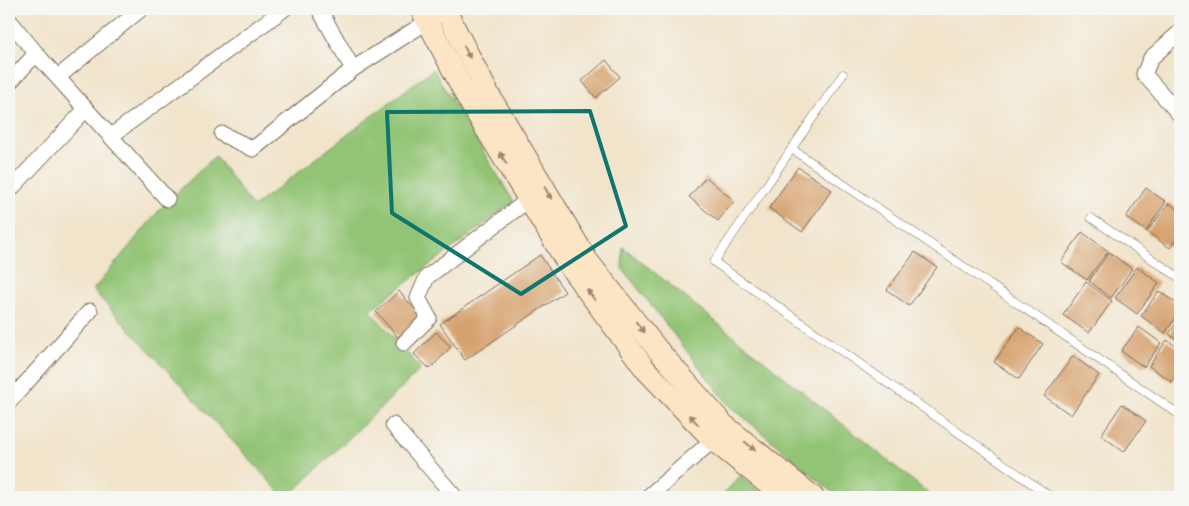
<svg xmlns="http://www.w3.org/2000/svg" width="1189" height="506" font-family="'IM FELL English',serif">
  <rect width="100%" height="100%" fill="#f6f6f2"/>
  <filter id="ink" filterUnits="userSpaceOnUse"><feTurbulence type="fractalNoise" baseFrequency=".02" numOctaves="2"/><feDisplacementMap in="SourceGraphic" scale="10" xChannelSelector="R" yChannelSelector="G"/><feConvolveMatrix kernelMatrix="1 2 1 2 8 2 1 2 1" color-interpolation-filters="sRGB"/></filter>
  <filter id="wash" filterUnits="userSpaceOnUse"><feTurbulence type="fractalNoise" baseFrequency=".0096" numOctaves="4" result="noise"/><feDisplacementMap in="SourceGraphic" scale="20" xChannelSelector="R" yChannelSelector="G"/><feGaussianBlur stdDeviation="1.12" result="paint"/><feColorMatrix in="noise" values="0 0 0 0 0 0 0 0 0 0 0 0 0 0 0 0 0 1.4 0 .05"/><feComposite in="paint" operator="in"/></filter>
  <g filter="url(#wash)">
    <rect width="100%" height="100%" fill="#f1e4cb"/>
    <g fill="#92c474" stroke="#667749">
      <polygon points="433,69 514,202 370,310 421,369 288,497 284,497 93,290 161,208 215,156 253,207"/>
      <polygon points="623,247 933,497 838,497 728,404 622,268"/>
      <polygon points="740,476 767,497 721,497"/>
    </g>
    <g id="blocks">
      <g fill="#d6a16d">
        <polygon points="606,60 620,77 596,98 582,81"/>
        <polygon points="798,167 832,190 802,232 769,208"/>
        <polygon points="706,177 734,201 718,221 689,197"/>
        <polygon points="1146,188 1166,202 1146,231 1126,217"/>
        <polygon points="1169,203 1180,211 1180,234 1170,248 1147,232"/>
        <polygon points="1082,232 1108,251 1087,280 1061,262"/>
        <polygon points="915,252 937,267 909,306 887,290"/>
        <polygon points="1109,252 1132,269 1111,298 1089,281"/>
        <polygon points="540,255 565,292 465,360 440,324"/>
        <polygon points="1137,267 1159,283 1137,314 1115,298"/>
        <polygon points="1086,282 1112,301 1089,333 1063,315"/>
        <polygon points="399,291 421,317 398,337 376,312"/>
        <polygon points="1159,291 1180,306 1180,312 1165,333 1141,316"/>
        <polygon points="1180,318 1180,342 1169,334"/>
        <polygon points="1019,327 1043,344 1019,379 994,362"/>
        <polygon points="1139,327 1161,343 1144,367 1121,351"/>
        <polygon points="436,332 451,347 430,369 414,354"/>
        <polygon points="1167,340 1180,349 1180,370 1172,382 1149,366"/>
        <polygon points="1073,356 1099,375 1071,415 1044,396"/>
        <polygon points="1122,404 1146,421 1124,452 1101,435"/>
      </g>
    </g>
  </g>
  <g filter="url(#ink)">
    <use href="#blocks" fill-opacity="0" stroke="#7b6b5b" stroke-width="1"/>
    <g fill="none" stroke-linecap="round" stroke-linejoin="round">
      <g stroke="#7b6b5b" stroke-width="9">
        <g id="lane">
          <polyline points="843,74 714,262 1051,497"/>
          <polyline points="792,149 1180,415"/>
          <polyline points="1091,218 1180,278"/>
        </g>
      </g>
      <g stroke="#7b6b5b" stroke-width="17">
        <g id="street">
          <polyline points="319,9 353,69"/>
          <polyline points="9,20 40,58"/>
          <polyline points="1180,32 1151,58 1144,74 1180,115"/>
          <polyline points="58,77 141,9"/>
          <polyline points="9,83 32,58 40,58 167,199"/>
          <polyline points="222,134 253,149 353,69 436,16"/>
          <polyline points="111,136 284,9"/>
          <polyline points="9,191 86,109"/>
          <polyline points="404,343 429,318 418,298 427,277 528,200"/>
          <polyline points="9,402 90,311"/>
          <polyline points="393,425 455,497"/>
          <polyline points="648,497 713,440 718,432"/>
        </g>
      </g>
      <g stroke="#7b6b5b" stroke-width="23">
        <g id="secondary">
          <polyline points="421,9 469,101 569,266 646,370 713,440 784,497"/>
          <polyline points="445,9 488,93 587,260 658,350 724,425 813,497"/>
        </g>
      </g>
      <use href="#lane" stroke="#fff" stroke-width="8"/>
      <use href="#street" stroke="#fff" stroke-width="15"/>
      <use href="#secondary" stroke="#fce5c4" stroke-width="21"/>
    </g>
    <defs><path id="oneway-solid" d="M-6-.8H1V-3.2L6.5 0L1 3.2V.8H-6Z" transform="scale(1.25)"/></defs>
    <g fill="#9c8871">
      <use href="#oneway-solid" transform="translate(467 52) rotate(63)"/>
      <use href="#oneway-solid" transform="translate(503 158) rotate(-121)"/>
      <use href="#oneway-solid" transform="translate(548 193) rotate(59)"/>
      <use href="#oneway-solid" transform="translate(591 295) rotate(-127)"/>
      <use href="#oneway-solid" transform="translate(640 327) rotate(52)"/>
      <use href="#oneway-solid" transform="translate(694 420) rotate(-133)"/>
      <use href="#oneway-solid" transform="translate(750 446) rotate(39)"/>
    </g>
  </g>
  <path fill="none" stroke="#0f766e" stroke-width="4" stroke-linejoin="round" d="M590,111L626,226L521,294L392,213L387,112Z"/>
  <rect width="1189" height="506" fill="none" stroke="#f6f6f2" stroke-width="30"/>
</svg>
